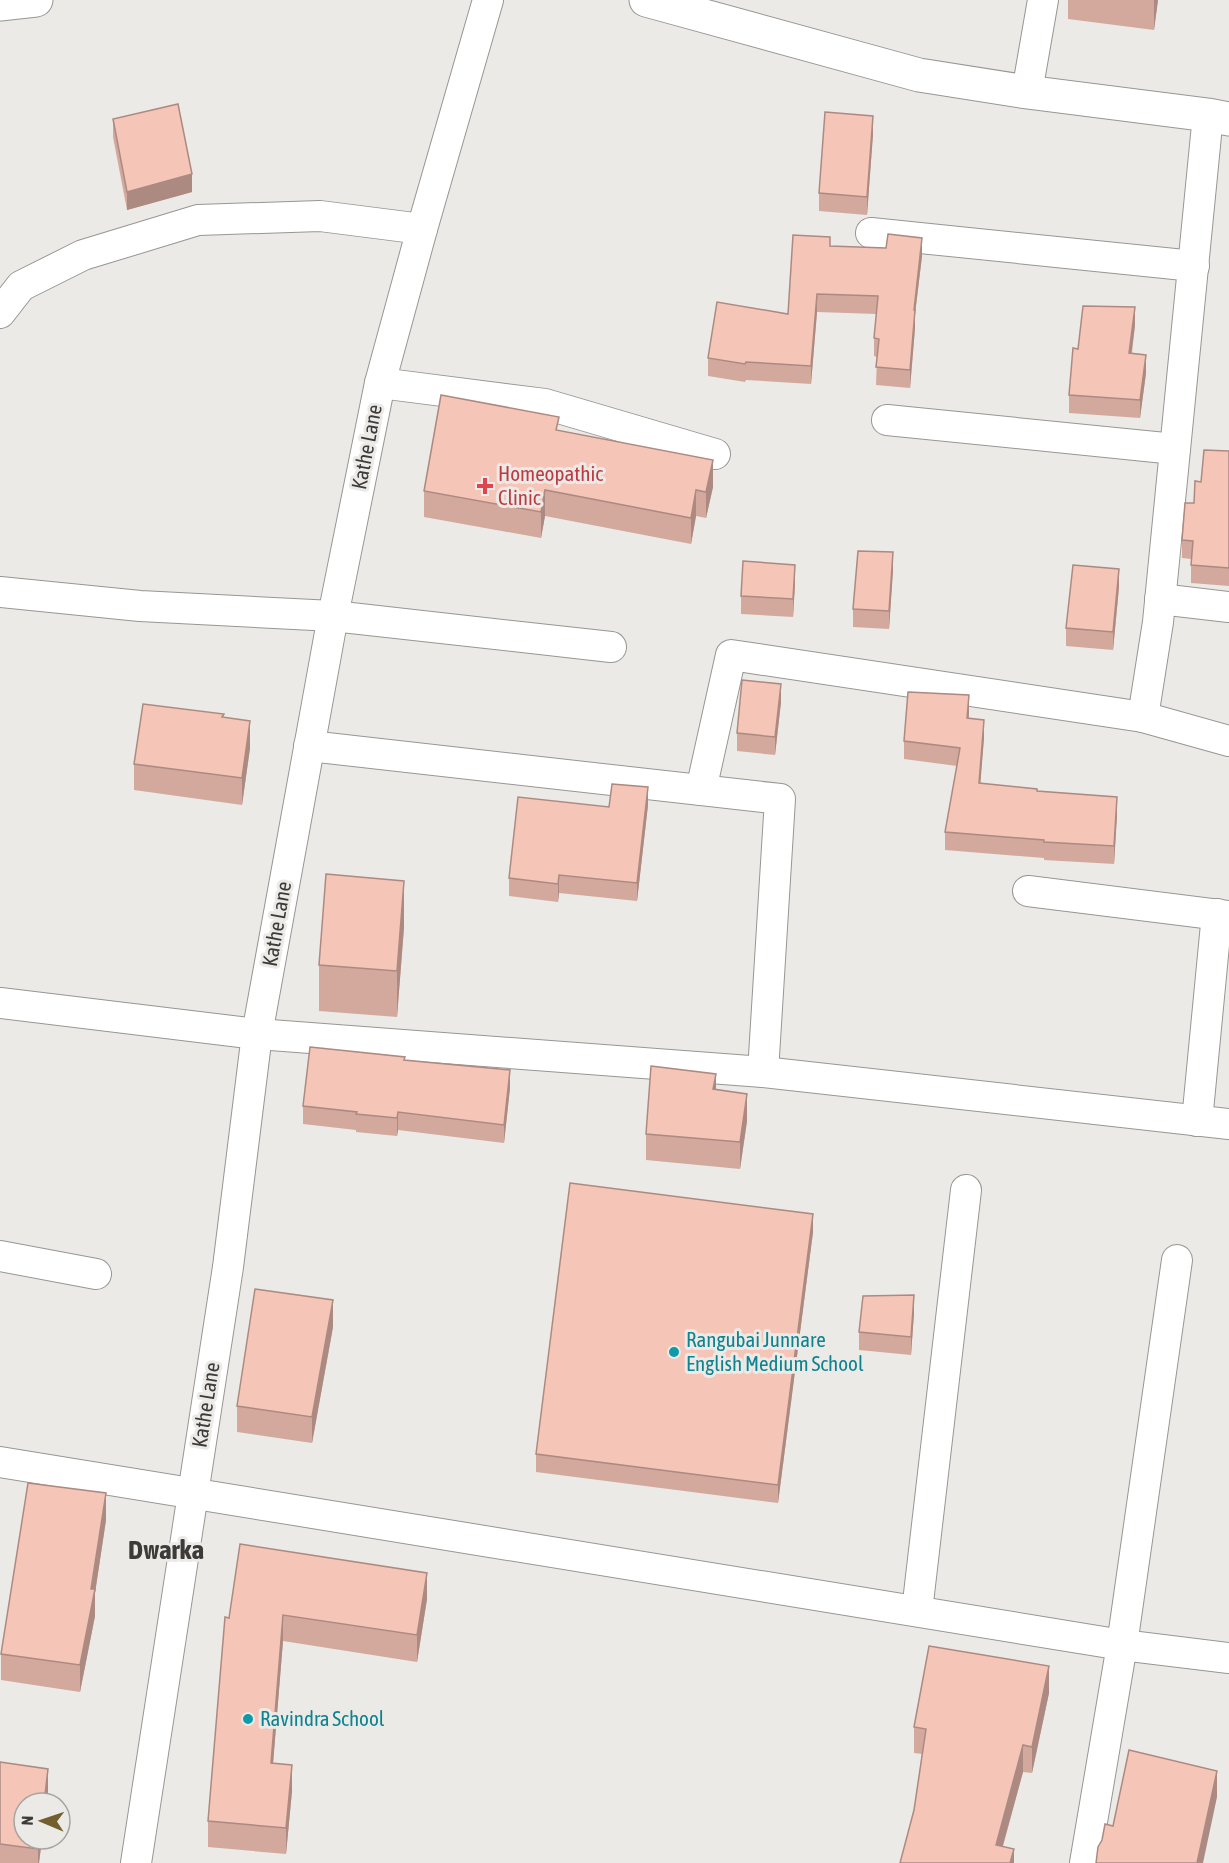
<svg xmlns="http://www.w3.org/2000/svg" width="1229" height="1863" font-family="'Asap Condensed',sans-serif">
  <rect width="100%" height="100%" fill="#eceae7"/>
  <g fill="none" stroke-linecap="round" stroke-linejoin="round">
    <g stroke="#989693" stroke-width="32">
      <g id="street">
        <polyline points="1027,92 1043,0"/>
        <polyline points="871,233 1194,266"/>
        <polyline points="0,313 21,286 83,255 198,220 320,216 422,229"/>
        <polyline points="380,383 545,404 715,454"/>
        <polyline points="887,420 1175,449"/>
        <polyline points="0,592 140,606 333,616 611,647"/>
        <polyline points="1160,599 1229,607"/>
        <polyline points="1143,717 1229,741"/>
        <polyline points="309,746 780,799 763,1072"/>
        <polyline points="701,790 731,655 1143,717 1158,622 1208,115"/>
        <polyline points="1028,891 1229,916"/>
        <polyline points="0,1003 257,1034 763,1072 1229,1124"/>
        <polyline points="1197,1121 1217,914"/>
        <polyline points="0,1256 96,1274"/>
        <polyline points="0,1462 1122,1645 1177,1260"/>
        <polyline points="917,1611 966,1190"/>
        <polyline points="136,1863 228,1267 257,1034 333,616 380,383 422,229 488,0"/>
        <polyline points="1085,1863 1122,1645 1229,1658"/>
      </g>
    </g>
    <g stroke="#989693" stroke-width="35">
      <g id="secondary">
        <polyline points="646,0 919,75 1027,92 1208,115 1229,119"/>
        <polyline points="0,4 36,0"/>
      </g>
    </g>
    <use href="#street" stroke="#fff" stroke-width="30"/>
    <use href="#secondary" stroke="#fff" stroke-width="33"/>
  </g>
  <g fill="#d3a99e">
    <polygon points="1068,0 1158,0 1154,30 1068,19"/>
    <polygon points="113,119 192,192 127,210 113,137"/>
    <polygon points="873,134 867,215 819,211 819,193"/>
    <polygon points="830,246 922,256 915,314 915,328 910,388 876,385 877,357 874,356 874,338 877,314 817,312 811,384 746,380 745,382 708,376 708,358 788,314"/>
    <polygon points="1135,325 1132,353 1146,373 1140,418 1069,413 1069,395 1078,349"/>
    <polygon points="559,431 713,487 706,518 696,516 691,544 545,516 541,538 424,517 424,491"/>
    <polygon points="1229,451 1229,586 1191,583 1191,559 1182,558 1182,540 1201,482"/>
    <polygon points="893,570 889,629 853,627 853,609"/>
    <polygon points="795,583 793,617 741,614 741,596"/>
    <polygon points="1119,587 1113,650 1066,646 1066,628"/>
    <polygon points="781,702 775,755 737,751 737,733"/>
    <polygon points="969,713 969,718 984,738 980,783 1037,791 1117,815 1114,864 1044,860 1044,858 945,850 945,832 957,766 904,759 904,741"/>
    <polygon points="224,718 250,748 242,805 134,790 134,764"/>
    <polygon points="648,805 637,901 559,893 558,902 509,896 509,878 609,807"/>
    <polygon points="404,927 397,1017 319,1011 319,965"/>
    <polygon points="405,1060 510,1088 504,1143 398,1130 397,1136 356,1132 356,1130 303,1124 303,1106"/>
    <polygon points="716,1089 747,1121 740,1169 646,1160 646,1134"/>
    <polygon points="813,1232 778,1503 536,1472 536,1454"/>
    <polygon points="914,1313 911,1355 859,1350 859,1332"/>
    <polygon points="333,1327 312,1443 237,1432 237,1406"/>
    <polygon points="106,1520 95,1593 95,1616 80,1692 1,1680 1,1654"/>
    <polygon points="427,1599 417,1662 283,1641 273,1763 292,1791 286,1854 208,1847 208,1821 229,1618"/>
    <polygon points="1049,1693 1032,1773 1023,1772 1003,1846 1014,1863 914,1810 922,1754 914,1753 914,1727"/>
    <polygon points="0,1762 48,1795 24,1839 42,1839 39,1863 0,1863"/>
  </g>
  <g fill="#ac8a81">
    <polygon points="1154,0 1158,0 1154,30"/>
    <polygon points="873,116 873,134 867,215 867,197"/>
    <polygon points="192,174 192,192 127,210 127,192"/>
    <polygon points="922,238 922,256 915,314 915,328 910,388 910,370 914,310"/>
    <polygon points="817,294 817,312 811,384 811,366"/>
    <polygon points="1135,307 1135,325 1129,371 1129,353"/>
    <polygon points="1146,355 1146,373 1140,418 1140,400"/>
    <polygon points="713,460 713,487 706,518 706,492"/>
    <polygon points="545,490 545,516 541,538 541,512"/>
    <polygon points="696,490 696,516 691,544 691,518"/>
    <polygon points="893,552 893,570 889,629 889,611"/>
    <polygon points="795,565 795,583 793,617 793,599"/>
    <polygon points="1119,569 1119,587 1113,650 1113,632"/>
    <polygon points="781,684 781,702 775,755 775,737"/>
    <polygon points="969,695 969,713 967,736 967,718"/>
    <polygon points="984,720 984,738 979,801 979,783"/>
    <polygon points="250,721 250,748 242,805 242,778"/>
    <polygon points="648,787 648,805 637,901 637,883"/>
    <polygon points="1117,797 1117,815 1114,864 1114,846"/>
    <polygon points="559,875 559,893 558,902 558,884"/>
    <polygon points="404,881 404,927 397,1017 397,971"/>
    <polygon points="510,1070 510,1088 504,1143 504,1125"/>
    <polygon points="716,1074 716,1100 713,1089"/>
    <polygon points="747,1094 747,1121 740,1169 740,1142"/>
    <polygon points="398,1112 398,1130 397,1136 397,1118"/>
    <polygon points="813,1214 813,1232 778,1503 778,1485"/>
    <polygon points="914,1295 914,1313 911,1355 911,1337"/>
    <polygon points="333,1300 333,1327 312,1443 312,1417"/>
    <polygon points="106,1493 106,1520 95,1593 95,1616 80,1692 80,1665"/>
    <polygon points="427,1573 427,1599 417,1662 417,1635"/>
    <polygon points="283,1615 283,1641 271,1789 271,1763"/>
    <polygon points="1049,1666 1049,1693 1032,1773 1032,1747"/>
    <polygon points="1023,1745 1023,1772 998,1863 996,1845"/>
    <polygon points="292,1765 292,1791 286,1854 286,1828"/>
    <polygon points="48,1769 48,1795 47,1803 44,1803"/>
    <polygon points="1217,1771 1217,1797 1203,1863 1197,1863"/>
    <polygon points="39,1839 42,1839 39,1863 38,1863 38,1849"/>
    <polygon points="1014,1849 1014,1863 1010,1863"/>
  </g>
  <g fill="#f5c5b8" stroke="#ac8a81" stroke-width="1.5">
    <polygon points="178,104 192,174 127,192 113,119"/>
    <polygon points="825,112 873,116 867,197 819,193"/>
    <polygon points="888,234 922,238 914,310 915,310 910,370 876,367 879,339 874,338 878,296 817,294 811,366 746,362 745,364 708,358 717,302 788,314 793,235 830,237 830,246 886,248"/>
    <polygon points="1083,306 1135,307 1129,353 1146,355 1140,400 1069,395 1073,348 1078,349"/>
    <polygon points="441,395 559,417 556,430 713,460 706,492 696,490 691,518 545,490 541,512 424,491"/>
    <polygon points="1204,450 1229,451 1229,568 1191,565 1193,541 1182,540 1185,503 1194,503 1195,481 1201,482"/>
    <polygon points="858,551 893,552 889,611 853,609"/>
    <polygon points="743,561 795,565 793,599 741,596"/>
    <polygon points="1073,565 1119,569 1113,632 1066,628"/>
    <polygon points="742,680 781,684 775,737 737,733"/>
    <polygon points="908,692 969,695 967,718 984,720 979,783 1037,789 1037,791 1117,797 1114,846 1044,842 1044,840 945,832 960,748 904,741"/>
    <polygon points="143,704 224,714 222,717 250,721 242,778 134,764"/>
    <polygon points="612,784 648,787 637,883 559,875 558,884 509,878 518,797 609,807"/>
    <polygon points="326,874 404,881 397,971 319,965"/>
    <polygon points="310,1047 405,1057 404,1060 510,1070 504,1125 398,1112 397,1118 356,1114 357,1112 303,1106"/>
    <polygon points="651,1066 716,1074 713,1089 747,1094 740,1142 646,1134"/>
    <polygon points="570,1183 813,1214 778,1485 536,1454"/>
    <polygon points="255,1289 333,1300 312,1417 237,1406"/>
    <polygon points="914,1295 911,1337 859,1332 863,1296"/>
    <polygon points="28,1483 106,1493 91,1589 95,1589 80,1665 1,1654"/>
    <polygon points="240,1544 427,1573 417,1635 283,1615 271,1763 292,1765 286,1828 208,1821 225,1617 229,1618"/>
    <polygon points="929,1646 1049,1666 1032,1747 1023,1745 996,1845 1014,1849 1010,1863 900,1863 914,1810 926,1729 914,1727"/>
    <polygon points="1129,1750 1217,1771 1197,1863 1096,1863 1098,1847 1102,1840 1105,1824 1113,1826"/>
    <polygon points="0,1762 48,1769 44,1803 24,1803 24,1839 39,1839 38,1849 0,1844"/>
  </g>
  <path fill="#e0444e" stroke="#eceae7" stroke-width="2" d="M482 477h6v6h6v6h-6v6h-6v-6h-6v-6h6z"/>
  <g fill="#0f9aa8" stroke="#eceae7" stroke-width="2">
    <circle cx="674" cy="1352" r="6"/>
    <circle cx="248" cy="1719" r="6"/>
  </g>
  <g text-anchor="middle" stroke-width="6" stroke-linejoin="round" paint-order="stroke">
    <g font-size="21" fill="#3c3b39" stroke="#eceae7">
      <text transform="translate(367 447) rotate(-79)" y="7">Kathe Lane</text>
      <text transform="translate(277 924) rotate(-80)" y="7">Kathe Lane</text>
      <text transform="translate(206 1405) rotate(-81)" y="7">Kathe Lane</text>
    </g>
    <g font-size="21" fill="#be3a42" stroke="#eceae7" text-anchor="start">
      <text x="498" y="481">Homeopathic<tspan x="498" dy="24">Clinic</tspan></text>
    </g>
    <g font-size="21" fill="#0d838f" stroke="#eceae7" text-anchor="start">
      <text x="686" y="1347">Rangubai Junnare<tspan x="686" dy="24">English Medium School</tspan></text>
      <text x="260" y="1726">Ravindra School</text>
    </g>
    <g font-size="27" font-weight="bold" fill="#3c3b39" stroke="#eceae7">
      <text x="166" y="1559">Dwarka</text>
    </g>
  </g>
  <g transform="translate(42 1821) rotate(272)"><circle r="28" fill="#eceae7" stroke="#a6a4a1" stroke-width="1.5"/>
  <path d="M0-4.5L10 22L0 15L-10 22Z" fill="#735e2d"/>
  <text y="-9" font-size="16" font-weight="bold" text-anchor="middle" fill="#3c3b39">N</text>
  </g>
</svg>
